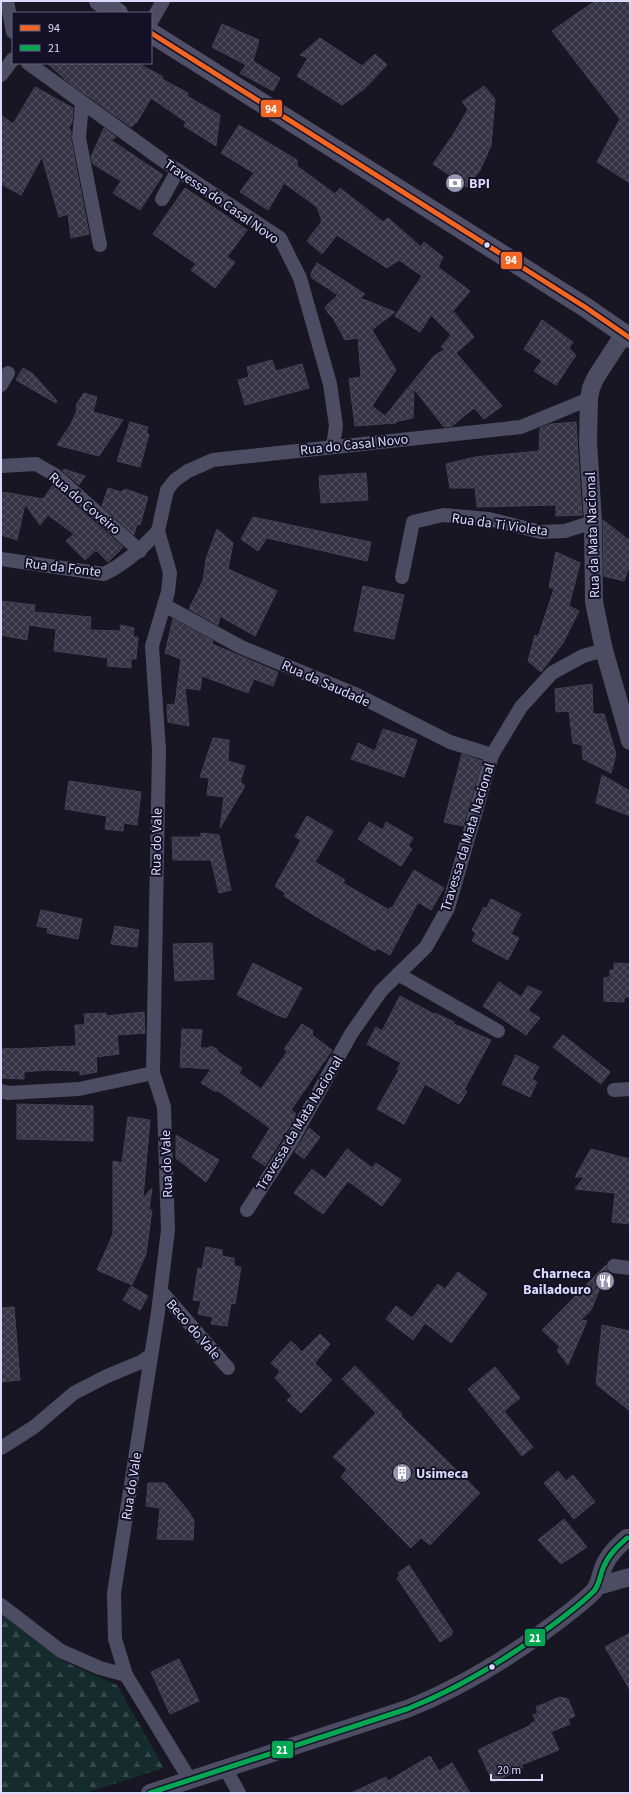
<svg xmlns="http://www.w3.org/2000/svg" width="631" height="1794" font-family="'Source Sans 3',sans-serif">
  <defs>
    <pattern id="forest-firs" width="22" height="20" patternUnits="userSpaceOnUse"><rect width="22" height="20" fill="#152c2d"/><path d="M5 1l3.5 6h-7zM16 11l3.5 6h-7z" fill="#364a4c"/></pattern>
    <pattern id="building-cross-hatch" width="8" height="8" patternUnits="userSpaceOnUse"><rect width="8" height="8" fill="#363444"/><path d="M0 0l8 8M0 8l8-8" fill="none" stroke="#525160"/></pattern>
  </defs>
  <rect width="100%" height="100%" fill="#181622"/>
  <polygon fill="url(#forest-firs)" points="1,1614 63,1661 117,1685 164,1768 85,1793 1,1793"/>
  <g fill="url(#building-cross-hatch)" stroke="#454155">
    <polygon points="595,1 630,1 630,183 597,162 620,119 552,31"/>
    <polygon points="222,24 259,40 253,61 280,78 273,91 240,73 246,65 212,47"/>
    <polygon points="320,38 362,66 375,54 387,65 364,89 342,105 297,76 308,58 300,55"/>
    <polygon points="47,63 138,63 163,77 162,79 188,93 187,96 220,115 216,146 184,126 186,122 151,98 137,122 131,127 68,82"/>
    <polygon points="484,86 495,99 491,146 480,170 467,187 433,164 455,132 468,109 462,102"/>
    <polygon points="35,87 73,108 72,122 69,128 71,131 71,140 89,234 71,238 68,214 59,217 42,157 21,195 1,184 1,115 13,124"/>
    <polygon points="239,125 297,160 297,166 335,194 340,188 383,222 388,218 421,247 424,242 443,257 438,267 470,291 453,311 474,337 456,353 502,406 484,419 474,408 452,426 444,427 414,389 413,418 394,422 396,423 355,426 349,379 361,377 358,338 345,340 333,318 328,313 325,307 338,295 312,278 311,273 317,263 365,294 360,298 395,312 372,330 396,370 372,406 385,416 434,356 445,349 441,347 451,335 431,315 420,332 395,316 422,276 399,260 387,268 337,235 322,254 307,241 322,221 317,207 284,183 268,210 240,192 254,173 221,153"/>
    <polygon points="104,128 116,137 111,140 163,175 140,210 113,193 121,181 93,164 91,157"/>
    <polygon points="185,188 247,230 227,257 235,262 215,288 191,270 196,264 153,234"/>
    <polygon points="542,320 573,342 569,348 576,355 556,385 534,371 542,361 524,349"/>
    <polygon points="272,360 276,371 302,364 309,388 245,405 238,380 249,377 247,367"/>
    <polygon points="23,368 33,374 57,401 56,403 16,380"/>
    <polygon points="84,393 97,397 93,412 123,420 99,456 57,445 71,424 77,410 76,405"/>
    <polygon points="130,422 148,427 146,433 149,434 140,467 117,461"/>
    <polygon points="576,422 582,515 556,516 556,505 477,507 475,488 450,488 446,464 475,457 539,451 540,428 551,424"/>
    <polygon points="64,469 85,476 79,485 63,471"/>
    <polygon points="366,473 368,500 321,503 319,476"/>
    <polygon points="53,485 123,547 108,562 96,550 85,560 66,541 74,534 48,515 40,525 25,504 17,540 1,535 1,500 3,492 43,499"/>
    <polygon points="108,488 121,492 125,489 148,497 140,525 137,524 134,535 102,506"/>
    <polygon points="253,517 371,542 367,561 267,538 258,551 241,539"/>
    <polygon points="603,520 630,541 630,564 624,581 604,576"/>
    <polygon points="217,529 233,543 228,569 277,591 255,636 220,616 218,625 189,609 203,581 206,559"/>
    <polygon points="556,552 580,563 569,606 579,611 563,643 541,672 528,661 535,635 538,637 554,589 549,587"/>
    <polygon points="363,586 404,595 394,639 354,631"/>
    <polygon points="1,601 35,605 34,612 91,617 90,630 121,631 120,625 134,628 133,637 138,637 136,659 131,659 131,668 107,666 108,658 54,651 56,629 29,625 27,640 1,635"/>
    <polygon points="173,619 213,641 212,644 278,672 273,686 254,679 248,693 202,676 200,690 185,688 189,726 168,722 167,705 175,704 181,659 165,653"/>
    <polygon points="592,684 593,714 604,714 616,754 611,773 583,759 582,745 573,743 569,711 556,712 555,689"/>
    <polygon points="383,729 417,740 404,777 351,759 358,743 375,751"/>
    <polygon points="213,738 229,740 228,761 245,766 240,782 245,786 220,828 224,797 207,795 209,778 200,777"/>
    <polygon points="462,754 482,761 463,826 444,822"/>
    <polygon points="602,775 630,791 630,816 596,803"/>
    <polygon points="69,781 141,792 137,825 124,823 123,831 105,829 107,816 65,809"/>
    <polygon points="307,816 333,831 315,862 345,880 343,883 389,910 390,907 392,908 414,870 444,888 431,910 418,902 390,955 377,948 375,951 312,914 284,896 285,893 275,886 301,840 295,837"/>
    <polygon points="369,822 383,830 386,822 413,838 408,846 412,849 401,866 358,839"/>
    <polygon points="201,833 219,835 231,890 219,893 211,860 173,860 172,837 201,837"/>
    <polygon points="491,899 521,914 511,934 519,938 508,960 472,941 476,933 472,930 484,907 486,909"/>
    <polygon points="41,910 82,919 78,939 47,933 48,928 37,926"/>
    <polygon points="115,926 139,930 137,947 111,944"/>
    <polygon points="212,943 214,979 175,981 173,944"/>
    <polygon points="253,963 302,988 286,1018 277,1015 237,995"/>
    <polygon points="614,963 630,964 630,997 624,997 624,1002 604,1001 604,978 610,977 610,970 614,970"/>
    <polygon points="499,982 521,997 528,986 542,992 528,1010 540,1018 526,1035 483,1006"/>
    <polygon points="400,996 434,1014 435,1013 454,1022 454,1024 491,1040 464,1090 467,1092 459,1104 425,1084 404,1124 377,1109 399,1070 397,1069 401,1063 367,1044 376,1027 382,1031"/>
    <polygon points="144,1012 145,1033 117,1035 119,1054 96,1057 97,1072 80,1075 80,1071 47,1070 24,1072 24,1079 1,1078 1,1056 3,1048 11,1049 76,1046 75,1025 85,1025 84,1014 106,1013 106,1016"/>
    <polygon points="302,1024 313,1031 312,1035 332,1050 291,1110 296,1114 294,1117 295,1118 265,1166 252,1157 270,1128 217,1090 216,1092 201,1083 211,1069 180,1067 182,1029 202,1030 200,1048 209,1048 210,1046 217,1049 217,1051 242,1068 239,1073 261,1089 287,1052 284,1049"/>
    <polygon points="563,1035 610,1072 601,1084 553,1047"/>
    <polygon points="516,1055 539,1067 532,1079 537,1082 530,1097 502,1084"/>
    <polygon points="17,1104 93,1106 93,1141 17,1139"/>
    <polygon points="128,1117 150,1120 143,1198 152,1188 149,1210 152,1210 146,1254 132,1285 97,1270 113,1234 113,1161 122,1163"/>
    <polygon points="309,1128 320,1137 304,1159 295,1152"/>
    <polygon points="176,1135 219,1160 206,1182 176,1158"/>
    <polygon points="347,1149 372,1168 376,1163 401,1180 382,1206 348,1181 323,1214 294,1193 312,1169 325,1179"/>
    <polygon points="591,1149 630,1159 630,1224 612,1222 615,1193 575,1189 584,1177 575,1177"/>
    <polygon points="206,1247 222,1250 222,1256 234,1258 234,1266 241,1267 235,1304 231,1303 227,1326 211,1324 213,1317 198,1314 201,1301 193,1300 198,1268 202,1269"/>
    <polygon points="606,1265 607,1271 591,1310 581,1320 587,1321 568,1365 557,1350 560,1347 542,1330"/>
    <polygon points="458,1272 487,1294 451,1343 425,1323 413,1340 386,1319 396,1306 412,1318 438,1284 445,1289"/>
    <polygon points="131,1286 148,1296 140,1310 123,1300"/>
    <polygon points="14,1307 20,1380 1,1382 1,1308"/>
    <polygon points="602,1325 630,1331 630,1411 596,1384"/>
    <polygon points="320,1334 330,1344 315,1363 332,1380 301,1413 287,1400 292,1396 275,1378 280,1371 271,1363 291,1341 302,1352"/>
    <polygon points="355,1366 402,1414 401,1416 480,1493 430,1545 421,1538 411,1548 341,1477 347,1469 333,1457 376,1413 342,1379"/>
    <polygon points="495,1367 520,1398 504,1411 533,1447 522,1456 468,1389"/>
    <polygon points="558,1471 566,1481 573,1475 595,1502 574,1519 544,1483"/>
    <polygon points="148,1483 165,1483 189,1512 194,1521 193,1540 157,1539 160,1508 146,1506"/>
    <polygon points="564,1519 587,1547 561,1564 538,1540"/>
    <polygon points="409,1565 453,1632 451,1633 452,1635 440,1642 397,1578 400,1576 398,1573"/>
    <polygon points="630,1633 630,1690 605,1647"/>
    <polygon points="179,1659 199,1701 170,1714 151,1672"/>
    <polygon points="560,1697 568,1699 575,1716 568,1719 570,1724 551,1732 559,1750 521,1765 523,1768 493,1782 478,1750 531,1725 530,1724 536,1721 533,1715 538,1713 536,1707"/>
    <polygon points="430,1756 439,1771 452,1763 470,1793 351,1793 386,1777 388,1781"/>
  </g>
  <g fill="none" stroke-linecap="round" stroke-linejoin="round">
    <g stroke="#4c4c62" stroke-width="14">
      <polyline points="7,1 13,32"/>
      <polyline points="151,22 163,1"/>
      <polyline points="28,63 162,160 280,238 300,278 330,384 336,426 333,446"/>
      <polyline points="1,75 13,59"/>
      <polyline points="82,103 79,138 100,245"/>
      <polyline points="162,199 178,170"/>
      <polyline points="1,385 8,373"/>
      <polyline points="1,466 36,464 55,475 140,551"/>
      <path d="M1,559L104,574C126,563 142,549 158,531"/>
      <polyline points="402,577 413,522 443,515 489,519 541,532 565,531 593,522"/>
      <polyline points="164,605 241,647 357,695 450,742 492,755"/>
      <polyline points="398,974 498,1031"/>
      <polyline points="614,1090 630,1089"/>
      <polyline points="1,1091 8,1093 79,1089 153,1073"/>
      <polyline points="247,1210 291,1142 351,1034 381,991 426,947 448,908 492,755 521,707 552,673 583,656 604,650"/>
      <polyline points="614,1266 630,1268"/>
      <polyline points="161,1291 228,1368"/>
      <polyline points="1,1448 34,1427 74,1393 107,1376 141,1362 151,1355"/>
      <polyline points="1,1605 61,1651 100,1668 126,1675"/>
      <polyline points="225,1768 239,1793"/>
      <polyline points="190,1780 126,1675 115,1639 114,1593 158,1312 168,1230 164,1107 153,1073 159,750 152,646 168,592 170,573 158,531 167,490 175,480 188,471 213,460 521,427 589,399"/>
    </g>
    <g stroke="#4c4c62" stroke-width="18">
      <polyline points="624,334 596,377 591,388 589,399 588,441 593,522 594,602 604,650 630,741"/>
      <polyline points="598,1586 630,1577"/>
      <path d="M150,1793L407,1709C455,1690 497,1665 539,1635C558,1621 578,1607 594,1591C600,1584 600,1574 604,1566C609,1554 618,1546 627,1538"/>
    </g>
    <g stroke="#4f4f68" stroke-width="20">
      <polyline points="99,1 118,13"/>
      <polyline points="151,33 585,307 630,338"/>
    </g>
    <g stroke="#141127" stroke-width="8">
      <polyline id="bus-1" points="151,33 585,307 630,338"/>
    </g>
    <g stroke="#141127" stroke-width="8">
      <path id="bus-2" d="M150,1793L407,1709C455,1690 497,1665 539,1635C558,1621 578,1607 594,1591C600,1584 600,1574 604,1566C609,1554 618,1546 627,1538"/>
    </g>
    <use href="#bus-1" stroke="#f26522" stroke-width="5"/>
    <use href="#bus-2" stroke="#00a651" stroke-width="5"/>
  </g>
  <defs>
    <g id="bank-disc" transform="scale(1)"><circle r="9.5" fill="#9795b0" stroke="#141127"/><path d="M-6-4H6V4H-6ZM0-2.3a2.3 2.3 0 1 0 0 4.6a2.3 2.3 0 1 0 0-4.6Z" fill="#fff"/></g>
    <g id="restaurant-disc" transform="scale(1)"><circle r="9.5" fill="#9795b0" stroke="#141127"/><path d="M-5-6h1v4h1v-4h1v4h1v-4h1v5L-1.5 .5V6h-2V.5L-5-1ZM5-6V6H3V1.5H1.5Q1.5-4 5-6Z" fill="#fff"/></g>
    <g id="building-disc" transform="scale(1)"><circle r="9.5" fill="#9795b0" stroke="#141127"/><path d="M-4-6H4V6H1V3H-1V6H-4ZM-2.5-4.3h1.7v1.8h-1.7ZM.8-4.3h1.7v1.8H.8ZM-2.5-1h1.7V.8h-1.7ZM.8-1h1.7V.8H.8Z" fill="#fff"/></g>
  </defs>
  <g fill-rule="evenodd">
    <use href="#bank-disc" x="455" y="183"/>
    <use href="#restaurant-disc" x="605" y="1281"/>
    <use href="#building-disc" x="402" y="1473"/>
  </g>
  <g fill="#dcd9fd" stroke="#141127" stroke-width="1.5">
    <circle cx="487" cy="245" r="3.5"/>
    <circle cx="492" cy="1667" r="3.5"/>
  </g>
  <g text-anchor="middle" stroke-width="4" stroke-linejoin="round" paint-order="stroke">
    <g font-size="14" font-weight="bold" fill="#dcd9fd" stroke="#141127" text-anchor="start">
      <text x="469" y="188">BPI</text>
      <text x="591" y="1278" text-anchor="end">Charneca<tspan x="591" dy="16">Bailadouro</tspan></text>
      <text x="416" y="1478">Usimeca</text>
    </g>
    <g font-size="14" fill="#dcd9fd" stroke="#141127">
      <text transform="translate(222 201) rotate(35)" y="5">Travessa do Casal Novo</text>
      <text transform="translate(354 444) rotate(-6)" y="5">Rua do Casal Novo</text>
      <text transform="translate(85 503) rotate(40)" y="5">Rua do Coveiro</text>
      <text transform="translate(500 524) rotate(8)" y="5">Rua da Ti Violeta</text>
      <text transform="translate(592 535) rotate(-92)" y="5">Rua da Mata Nacional</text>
      <text transform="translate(63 567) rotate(7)" y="5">Rua da Fonte</text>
      <text transform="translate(326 683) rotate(24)" y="5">Rua da Saudade</text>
      <text transform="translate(467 837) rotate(-73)" y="5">Travessa da Mata Nacional</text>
      <text transform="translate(156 842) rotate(-89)" y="5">Rua do Vale</text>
      <text transform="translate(299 1123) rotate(-59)" y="5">Travessa da Mata Nacional</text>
      <text transform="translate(166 1164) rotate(-92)" y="5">Rua do Vale</text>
      <text transform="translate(194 1329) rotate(49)" y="5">Beco do Vale</text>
      <text transform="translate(131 1486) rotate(-81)" y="5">Rua do Vale</text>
    </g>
  </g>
  <g stroke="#141127" stroke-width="1.5">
    <rect x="260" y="99" width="23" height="19" rx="4" fill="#f26522"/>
    <rect x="500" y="251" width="23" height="19" rx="4" fill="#f26522"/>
    <rect x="524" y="1628" width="22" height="19" rx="4" fill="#00a651"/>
    <rect x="271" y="1740" width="23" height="19" rx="4" fill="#00a651"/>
  </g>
  <g font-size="11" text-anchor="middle" font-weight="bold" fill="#fff">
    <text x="271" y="113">94</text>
    <text x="511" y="264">94</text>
    <text x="535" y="1642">21</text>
    <text x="282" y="1754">21</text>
  </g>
  <rect width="631" height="1794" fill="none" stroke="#dcd9fd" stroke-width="4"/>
  <rect x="12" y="12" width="140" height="52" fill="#141127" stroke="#64617d"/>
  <rect x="20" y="25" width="20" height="6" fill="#f26522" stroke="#64617d"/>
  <text x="48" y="32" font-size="12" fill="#dcd9fd">94</text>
  <rect x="20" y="45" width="20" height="6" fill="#00a651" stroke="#64617d"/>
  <text x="48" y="52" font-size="12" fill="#dcd9fd">21</text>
  <path d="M491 1774v6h51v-6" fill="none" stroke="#dcd9fd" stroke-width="2"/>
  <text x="497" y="1774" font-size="12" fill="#dcd9fd" stroke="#141127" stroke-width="3" paint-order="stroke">20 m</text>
</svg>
